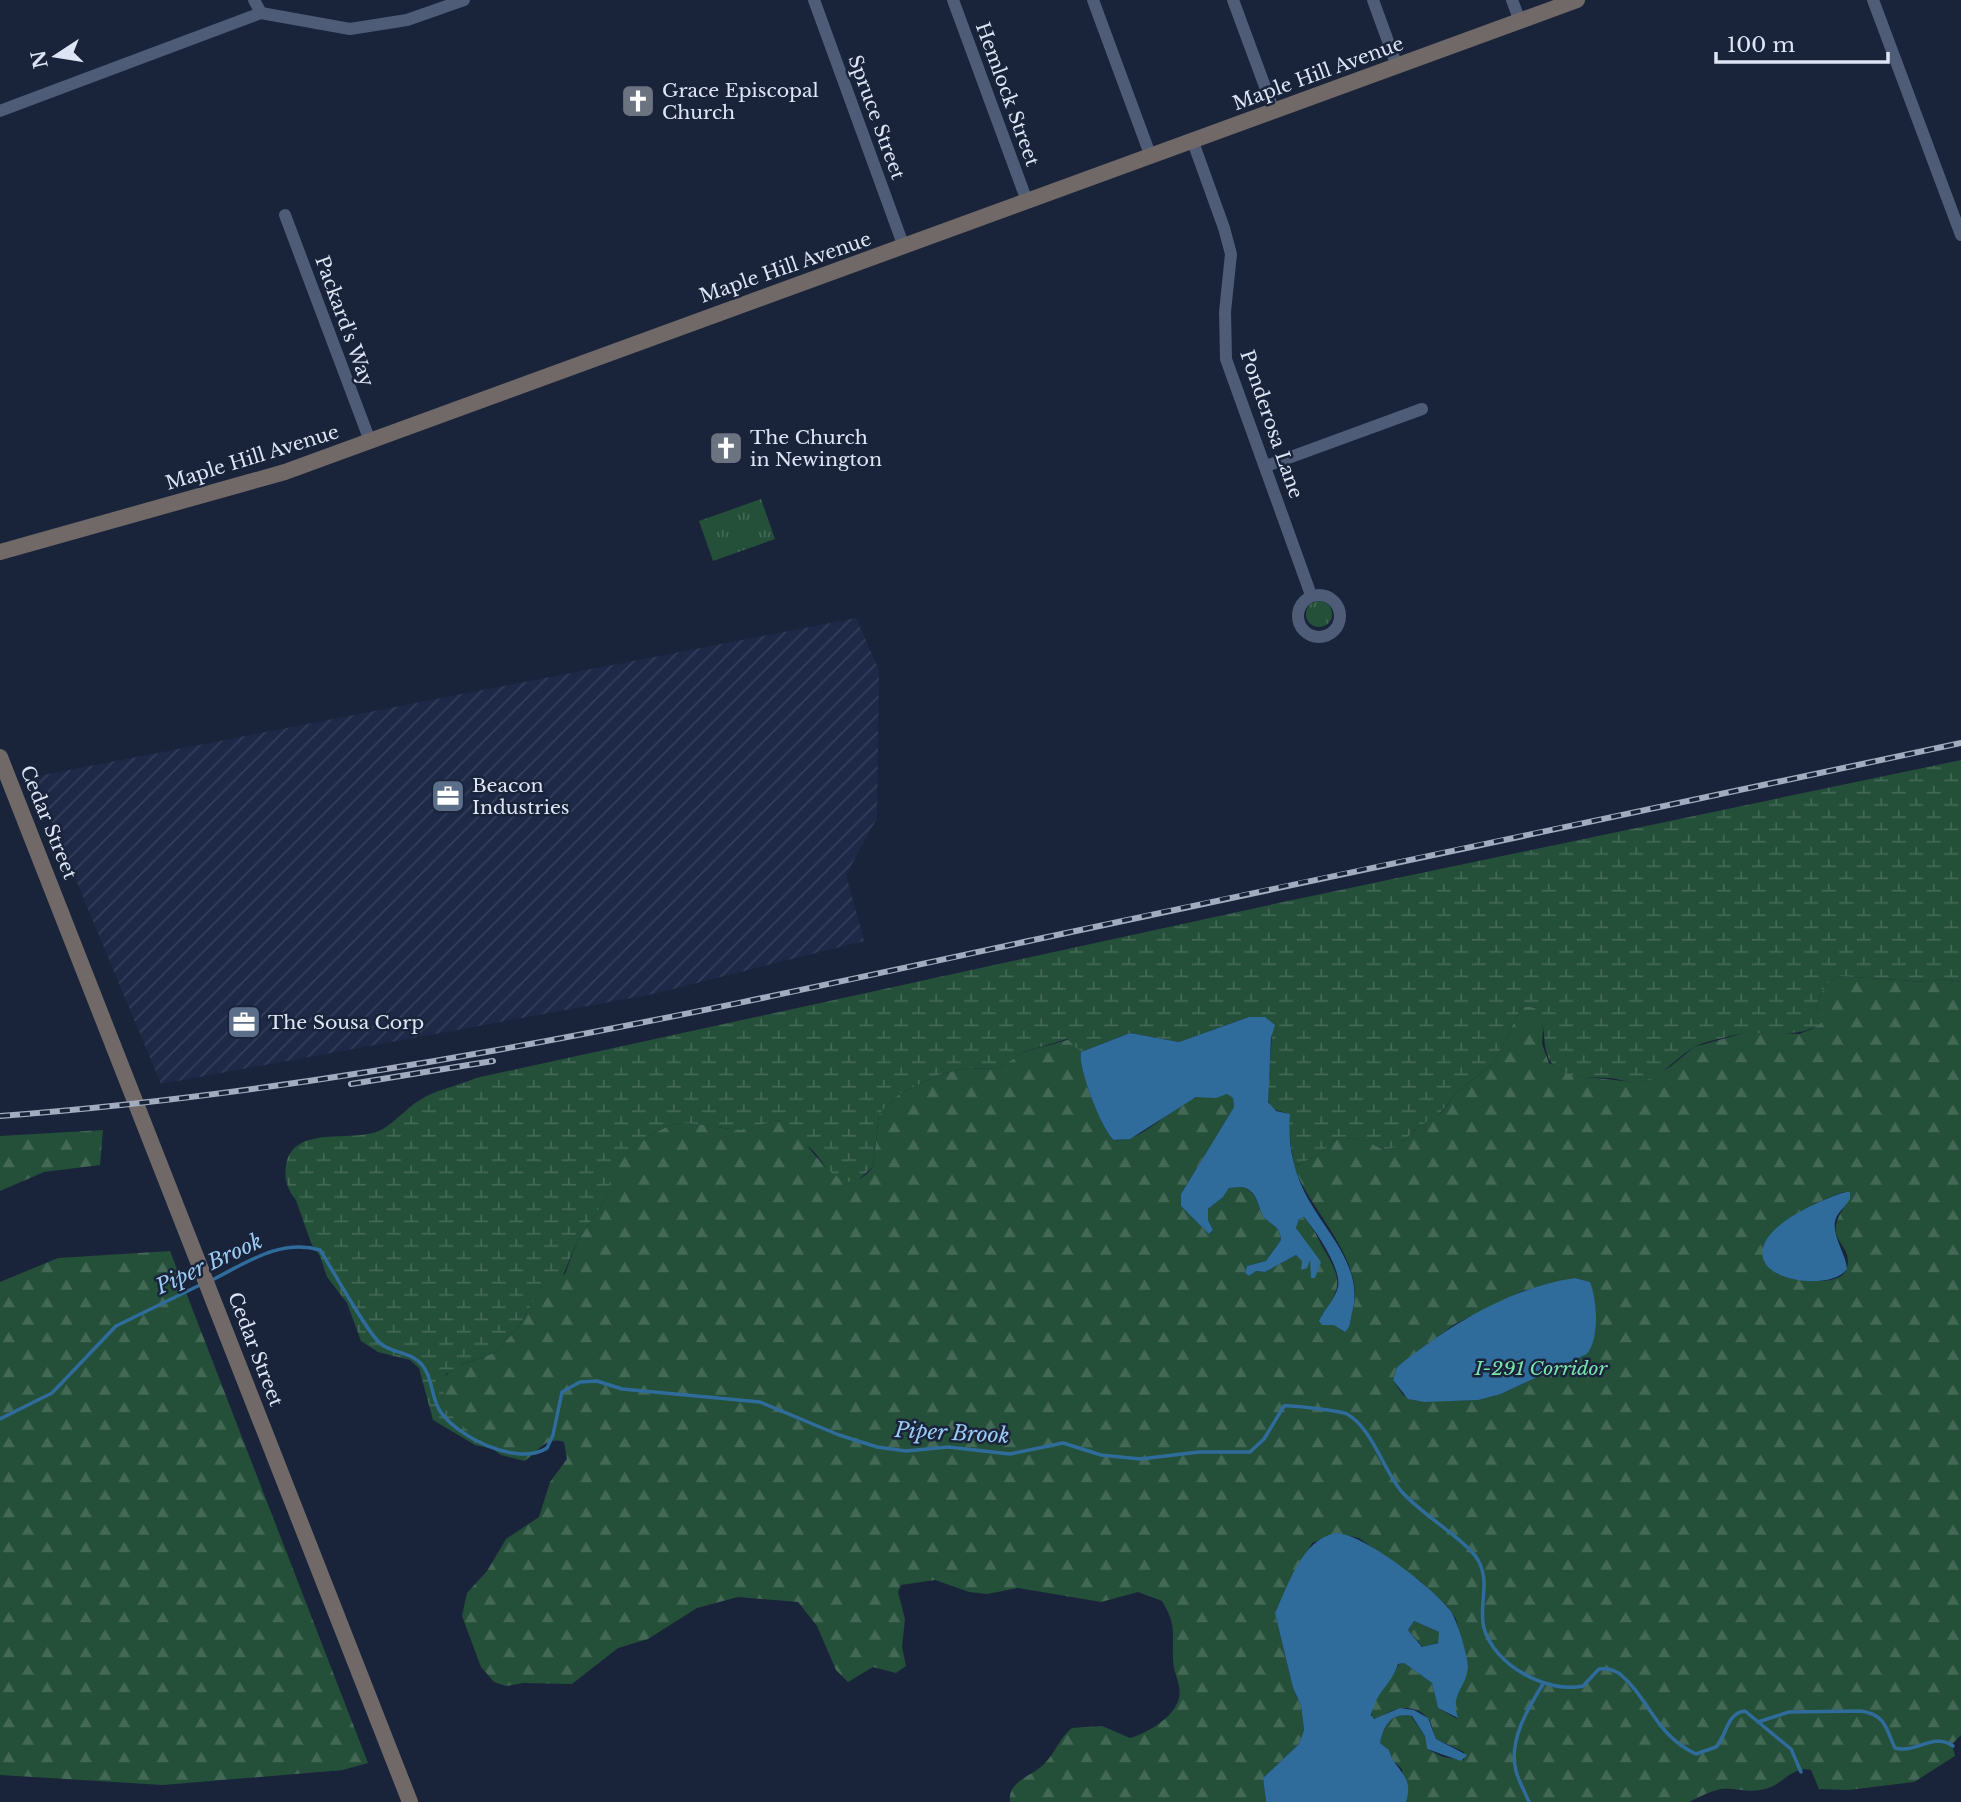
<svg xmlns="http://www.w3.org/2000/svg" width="1961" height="1802" font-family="'Libre Baskerville',serif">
  <defs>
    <pattern id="industrial-furrows" width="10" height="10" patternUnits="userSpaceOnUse" patternTransform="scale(1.75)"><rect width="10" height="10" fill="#1d2947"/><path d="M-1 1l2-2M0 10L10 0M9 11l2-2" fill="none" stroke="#333e59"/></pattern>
    <pattern id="grass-tufts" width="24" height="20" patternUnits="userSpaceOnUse" patternTransform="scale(1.75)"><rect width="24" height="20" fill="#244f39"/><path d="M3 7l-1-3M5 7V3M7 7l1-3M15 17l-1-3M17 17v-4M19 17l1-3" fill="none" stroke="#436856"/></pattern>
    <pattern id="forest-firs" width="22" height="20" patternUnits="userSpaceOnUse" patternTransform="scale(1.75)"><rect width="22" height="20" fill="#244f39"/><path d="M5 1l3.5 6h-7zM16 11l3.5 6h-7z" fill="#436856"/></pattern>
    <pattern id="wetland-marsh" width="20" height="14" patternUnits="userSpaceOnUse" patternTransform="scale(1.75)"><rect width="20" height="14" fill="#244f39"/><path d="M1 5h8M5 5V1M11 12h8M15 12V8" fill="none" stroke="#436856"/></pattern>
  </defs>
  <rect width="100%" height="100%" fill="#19243b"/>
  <polygon fill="url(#industrial-furrows)" points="856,618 879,670 877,818 846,875 864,941 653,994 161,1084 33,777"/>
  <g fill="url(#grass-tufts)">
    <polygon points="761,499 775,539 713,561 699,521"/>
    <circle cx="1319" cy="614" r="13"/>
  </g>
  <g fill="url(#forest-firs)" fill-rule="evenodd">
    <path d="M1839,976L1928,982L1941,979L1961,982V1735L1952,1744L1955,1756L1914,1782L1848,1790L1819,1789L1811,1770C1794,1766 1785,1781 1771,1787C1752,1795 1737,1787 1721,1789C1710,1791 1699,1797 1689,1802H1406L1402,1769L1391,1759L1389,1750L1380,1743C1384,1726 1390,1712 1411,1716L1425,1736L1427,1749L1443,1757L1464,1760V1752L1436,1739C1433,1733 1432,1722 1427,1717C1412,1703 1393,1707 1379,1719L1372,1718C1370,1695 1391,1683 1399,1664L1404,1663L1432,1683L1438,1708L1457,1719L1454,1703L1468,1666L1456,1619L1448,1607L1420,1581L1359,1538L1335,1533L1312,1543L1275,1613L1293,1688L1301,1705L1304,1730L1299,1744L1263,1778L1266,1802H1010C1007,1780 1034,1776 1045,1763C1056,1752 1059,1738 1072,1728L1102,1726L1130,1738C1150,1732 1185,1712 1179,1686C1177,1676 1173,1669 1173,1659C1172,1632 1177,1626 1162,1601L1138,1592L1101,1602L1018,1588L987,1594L969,1592L935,1580L901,1585L898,1592L905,1619L902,1647L906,1666L896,1673L873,1667L848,1682L836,1670L817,1626L798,1602L738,1597L697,1608L648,1639L618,1648L572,1684L523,1683L506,1686L494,1682L481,1667L462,1616L467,1593L487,1571L506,1539L539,1517L550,1482L567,1459L564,1442C545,1435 538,1453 524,1461L501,1455L454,1421L441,1395L444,1378L452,1368L494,1353L517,1329L536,1297L565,1274L577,1242L606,1198L609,1169C622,1154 662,1123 682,1123C702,1122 722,1130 742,1129C757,1129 768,1119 784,1120C793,1135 802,1138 809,1148C826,1169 851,1197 873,1167L879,1114L899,1094L941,1074L966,1068L997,1069L1024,1052L1071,1039L1081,1052C1077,1066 1102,1131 1114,1140C1144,1143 1167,1108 1195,1098C1204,1094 1215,1096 1227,1094L1233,1098L1234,1107L1181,1194V1206L1210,1234L1213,1230L1208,1220V1209L1223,1197L1229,1188L1243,1187C1257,1193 1257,1202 1262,1214C1268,1224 1280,1225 1281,1240L1266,1261L1247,1266L1245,1273L1249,1276L1256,1271L1265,1272L1296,1255L1307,1265L1310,1260L1315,1275L1320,1264L1296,1228L1299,1219L1304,1217C1312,1226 1317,1236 1322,1246C1340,1277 1345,1285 1321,1316L1326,1325H1335L1345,1332C1351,1327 1350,1321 1352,1313C1368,1260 1310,1213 1294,1166L1317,1156L1339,1137L1367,1141L1384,1150L1398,1147L1420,1125L1440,1114L1457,1092L1494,1063L1522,1006L1538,1008L1543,1029L1542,1044L1549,1063L1576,1076L1633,1082H1642L1670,1067L1694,1047L1751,1031L1799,1034L1812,1029L1825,1019L1817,1008C1818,994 1826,982 1839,976ZM1844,1192H1849L1850,1199C1816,1243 1854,1239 1847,1268C1842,1289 1789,1280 1776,1273C1772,1270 1768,1265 1764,1262V1244C1784,1217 1812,1203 1844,1192ZM1575,1278L1589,1282C1597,1300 1600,1337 1587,1354L1501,1394L1475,1400L1417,1401L1403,1395L1393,1380L1397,1367L1455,1324L1523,1291Z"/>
    <polygon points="103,1130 100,1165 44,1172 0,1191 0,1136"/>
    <polygon points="170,1251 368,1763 343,1770 163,1785 0,1775 0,1282 58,1258"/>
    <polygon points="1414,1621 1439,1632 1439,1642 1423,1647 1408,1630"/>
  </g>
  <path fill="url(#wetland-marsh)" d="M1961,760V982L1941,979L1928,982L1839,976C1826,982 1818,994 1817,1008L1826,1018C1803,1044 1763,1027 1730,1036C1719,1039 1704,1042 1694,1047C1676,1058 1663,1076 1641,1082C1633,1084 1619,1079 1610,1078C1570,1077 1545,1078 1544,1033C1543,1023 1538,1017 1538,1008L1522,1006L1494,1063L1457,1092L1437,1117L1420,1125L1398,1147L1384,1150L1367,1141L1339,1137L1317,1156L1294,1166L1286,1113L1272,1109L1267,1098L1272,1034L1265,1017H1249L1179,1042L1130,1033L1081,1052L1067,1039L1024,1052L997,1069L966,1068L941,1074L899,1094L879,1114L873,1167L854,1183C823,1176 825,1158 806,1145C796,1138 791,1131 783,1120C768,1119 756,1130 742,1130C722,1129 702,1123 682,1123C662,1123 622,1154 610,1169L611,1177L606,1198L577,1242L562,1278L536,1297L517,1329L494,1353L460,1365L446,1374C434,1411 467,1430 493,1449L475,1445L433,1420L419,1368L410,1360L378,1352L361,1341L347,1303L327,1277L320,1256L311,1243L296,1200C287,1189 284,1179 286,1165C294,1123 353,1144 381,1130C396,1122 406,1108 420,1100C437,1089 458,1086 476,1078L1283,902Z"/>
  <g fill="#2f6c9b" fill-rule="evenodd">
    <path d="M1249,1017H1265L1275,1025L1271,1038L1268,1102L1276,1111L1290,1114C1288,1137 1291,1160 1300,1182C1317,1226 1366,1262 1352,1313C1350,1321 1351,1327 1345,1332L1334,1325H1322L1319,1321C1324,1309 1335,1300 1338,1287C1342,1269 1316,1231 1304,1217L1299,1219L1296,1228L1321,1262L1315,1278H1311L1310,1260L1307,1268L1301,1270L1302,1261L1296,1255L1265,1272L1256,1271L1249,1276L1245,1273L1247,1266L1266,1261L1281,1240C1280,1224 1268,1225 1262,1214C1257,1202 1257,1192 1243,1187L1229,1188L1223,1197L1208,1209V1220L1213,1230L1209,1234L1181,1206V1194L1234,1107L1233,1098L1227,1094L1216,1098L1196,1097L1130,1139L1114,1140C1102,1131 1077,1066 1081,1052L1130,1033L1179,1042Z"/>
    <path d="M1846,1192H1850V1199C1847,1205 1839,1211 1836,1218C1830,1234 1846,1253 1847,1269C1833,1289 1773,1283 1764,1261C1750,1229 1824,1198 1846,1192Z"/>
    <path d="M1575,1278L1590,1282C1597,1300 1600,1338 1587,1354L1501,1394L1478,1400L1424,1402L1408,1399L1393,1380L1397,1367C1448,1326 1509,1288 1575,1278Z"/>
    <path d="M1335,1533C1362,1532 1433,1588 1450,1610C1457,1619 1468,1657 1468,1667C1466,1689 1450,1693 1458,1718L1438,1708L1432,1683L1404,1663L1398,1664C1391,1686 1378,1688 1371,1715L1374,1719L1400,1708L1414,1710L1428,1718L1436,1739L1467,1755L1461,1761L1427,1749L1425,1736L1412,1716C1390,1712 1384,1726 1380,1743L1389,1750C1394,1771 1415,1774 1406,1802H1266L1263,1778L1299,1744L1304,1730L1301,1705L1293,1688L1275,1613C1289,1584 1301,1541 1335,1533ZM1414,1621L1439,1632L1438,1643L1422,1647L1408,1630Z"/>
  </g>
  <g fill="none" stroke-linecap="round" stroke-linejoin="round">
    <g stroke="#2f6c9b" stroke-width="3.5">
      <path d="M212,1280C246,1263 281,1238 320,1250C331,1267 369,1336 381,1344C394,1354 413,1352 423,1366C433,1379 431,1397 440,1411C457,1437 518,1467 547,1448L553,1435L562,1392L580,1382L597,1381L622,1389L760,1402L839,1435L877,1447L906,1451L948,1447L1010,1454L1063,1443L1101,1455L1140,1459L1199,1452H1250L1264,1439L1284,1406C1290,1405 1341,1411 1347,1414C1373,1429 1383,1470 1402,1492C1421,1514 1466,1540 1478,1560C1491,1583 1478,1606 1484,1628C1494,1665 1547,1694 1583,1686L1599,1669C1607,1668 1613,1669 1620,1674C1649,1698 1655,1735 1696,1754L1716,1747C1727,1736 1726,1713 1745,1711L1791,1749L1801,1772"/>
      <polyline points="0,1419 52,1393 116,1326 202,1284"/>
      <path d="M1758,1722L1789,1712L1861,1711C1887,1715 1886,1730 1895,1748C1915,1754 1934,1732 1953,1746"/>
      <path d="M1529,1802C1525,1792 1519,1782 1516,1771C1508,1741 1528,1708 1543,1684"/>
    </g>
    <g stroke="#4f5c77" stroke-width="12">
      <polyline points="254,0 261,13"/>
      <polyline points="814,0 904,247"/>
      <polyline points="953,0 1027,201"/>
      <polyline points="1093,0 1151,157"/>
      <polyline points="1233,0 1274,111"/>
      <polyline points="1373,0 1397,66"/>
      <polyline points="1512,0 1520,21"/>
      <polyline points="1873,0 1961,235"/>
      <polyline points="0,111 261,13 350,29 407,20 464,0"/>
      <polyline points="1193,142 1224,228 1231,254 1225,312 1226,359 1311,595"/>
      <polyline points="285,215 370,441"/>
      <polyline points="1266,466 1422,409"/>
      <circle cx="1319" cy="616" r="21"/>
    </g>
    <g stroke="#716967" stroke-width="16">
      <polyline points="0,552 285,472 1577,0"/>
      <polyline points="0,757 410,1802"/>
    </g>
    <g stroke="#a3acbe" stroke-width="6">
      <g id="rail">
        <polyline points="351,1084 493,1061"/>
        <path d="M0,1116C351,1090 695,1013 1038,939C1345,872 1653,809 1961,743"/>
      </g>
    </g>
    <use href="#rail" stroke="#19243b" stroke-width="3.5" stroke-dasharray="10" stroke-linecap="butt"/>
  </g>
  <defs>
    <g id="church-square" transform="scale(1.75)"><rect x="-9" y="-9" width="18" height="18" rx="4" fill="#6b7280" stroke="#19243b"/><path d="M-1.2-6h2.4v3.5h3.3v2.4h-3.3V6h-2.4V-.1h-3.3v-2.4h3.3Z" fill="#fff"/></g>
    <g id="office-square" transform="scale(1.75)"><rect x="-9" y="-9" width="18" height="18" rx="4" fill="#5c6f8a" stroke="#19243b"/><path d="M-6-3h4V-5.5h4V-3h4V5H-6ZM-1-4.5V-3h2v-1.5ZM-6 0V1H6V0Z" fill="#fff"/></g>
  </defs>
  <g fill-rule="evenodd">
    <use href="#church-square" x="638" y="101"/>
    <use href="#church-square" x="726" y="448"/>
    <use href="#office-square" x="448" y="796"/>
    <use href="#office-square" x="244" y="1022"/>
  </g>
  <g text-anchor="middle" stroke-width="5" stroke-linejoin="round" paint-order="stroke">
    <g font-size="19" fill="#dde5f5" stroke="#19243b">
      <text transform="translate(1318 73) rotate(-20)" y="7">Maple Hill Avenue</text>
      <text transform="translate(1008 94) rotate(70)" y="7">Hemlock Street</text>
      <text transform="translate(877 117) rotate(70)" y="7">Spruce Street</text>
      <text transform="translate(785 267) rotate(-19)" y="7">Maple Hill Avenue</text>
      <text transform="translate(345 321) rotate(70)" y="7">Packard's Way</text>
      <text transform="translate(1272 424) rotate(71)" y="7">Ponderosa Lane</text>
      <text transform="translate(252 457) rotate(-17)" y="7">Maple Hill Avenue</text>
      <text transform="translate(49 822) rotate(68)" y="7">Cedar Street</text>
      <text transform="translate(256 1349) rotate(69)" y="7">Cedar Street</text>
    </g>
    <g font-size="19" fill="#dde5f5" stroke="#19243b" text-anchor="start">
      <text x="662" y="97">Grace Episcopal<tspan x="662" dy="22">Church</tspan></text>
      <text x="750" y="444">The Church<tspan x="750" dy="22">in Newington</tspan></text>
      <text x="472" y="792">Beacon<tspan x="472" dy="22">Industries</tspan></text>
      <text x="268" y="1029">The Sousa Corp</text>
    </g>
    <g font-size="19" font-style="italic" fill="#7ae4ad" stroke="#19243b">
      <text x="1541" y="1375">I-291 Corridor</text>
    </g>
    <g font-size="21" font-style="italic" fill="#9bcbf3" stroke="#19243b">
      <text transform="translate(209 1264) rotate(-25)" y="7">Piper Brook</text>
      <text transform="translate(952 1433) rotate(3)" y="7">Piper Brook</text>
    </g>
  </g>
  <g transform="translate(56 56) rotate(258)" stroke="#19243b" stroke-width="5" paint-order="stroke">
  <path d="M0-5L12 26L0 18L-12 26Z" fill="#dde5f5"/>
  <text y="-10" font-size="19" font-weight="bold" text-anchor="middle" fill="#dde5f5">N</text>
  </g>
  <path d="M1716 52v10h172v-10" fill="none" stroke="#dde5f5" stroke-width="3.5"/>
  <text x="1727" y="52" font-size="21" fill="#dde5f5" stroke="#19243b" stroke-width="5" paint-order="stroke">100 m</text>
</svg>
